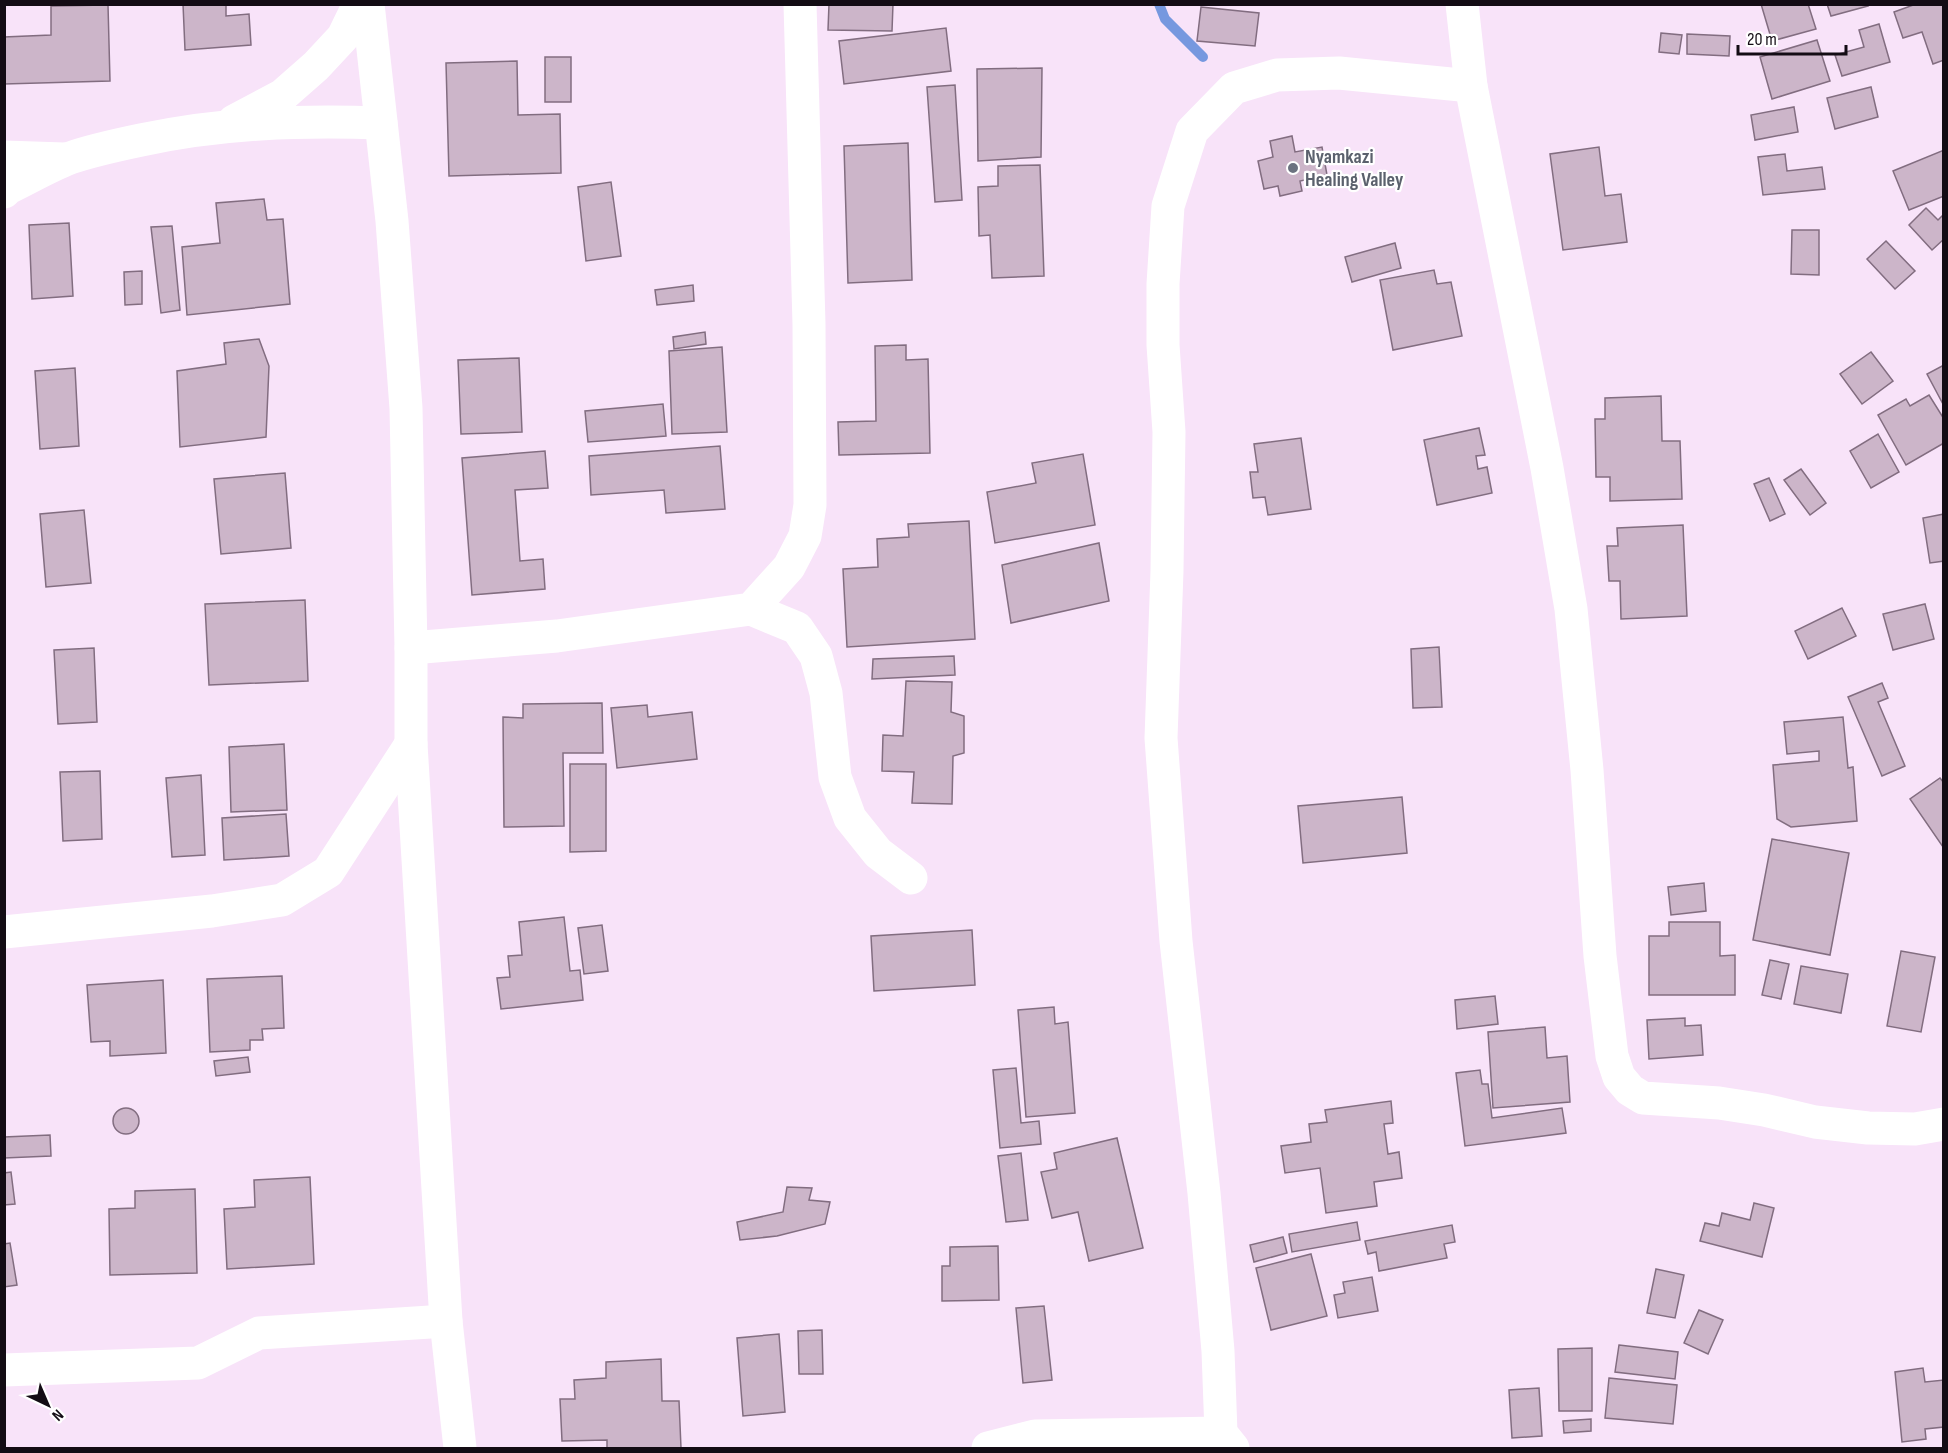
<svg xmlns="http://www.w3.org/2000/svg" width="1948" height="1453" font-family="'Sofia Sans Condensed',sans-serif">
  <rect width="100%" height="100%" fill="#f8e3f9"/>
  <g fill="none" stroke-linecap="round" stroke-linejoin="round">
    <polyline stroke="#7698df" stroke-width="10" points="1159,4 1165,19 1203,57"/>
  </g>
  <g fill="#ccb5c9" stroke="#826d80" stroke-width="1.5">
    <polygon points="183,4 226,4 226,16 249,14 251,45 185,50"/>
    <polygon points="829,4 893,4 892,31 828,30"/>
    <polygon points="1761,4 1808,4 1816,29 1772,41"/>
    <polygon points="1827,4 1867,4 1868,6 1831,16"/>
    <polygon points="1916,4 1944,4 1944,60 1933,64 1922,32 1903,38 1894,12"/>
    <polygon points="108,5 110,81 4,84 4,37 51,35 51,6"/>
    <polygon points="1201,7 1259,13 1255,46 1197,41"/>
    <polygon points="1879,24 1890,62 1842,76 1835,55 1864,47 1859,30"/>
    <polygon points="946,28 951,71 844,84 839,41"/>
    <polygon points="1661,33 1682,35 1679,54 1659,52"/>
    <polygon points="1687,34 1730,36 1729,56 1687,54"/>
    <polygon points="1817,40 1830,81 1772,99 1760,57"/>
    <rect x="545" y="57" width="26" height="45"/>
    <polygon points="517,61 518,115 560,114 561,173 449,176 446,63"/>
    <polygon points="1042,68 1041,157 978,161 977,69"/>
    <polygon points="955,85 962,200 935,202 927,87"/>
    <polygon points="1871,87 1878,117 1835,129 1827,98"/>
    <polygon points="1794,107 1798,132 1755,140 1751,115"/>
    <polygon points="1292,136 1295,152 1322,147 1327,175 1300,181 1302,191 1280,196 1278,186 1264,189 1258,161 1273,157 1270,141"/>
    <polygon points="908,143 912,280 848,283 844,146"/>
    <polygon points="1599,147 1605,196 1621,194 1627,242 1563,250 1550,154"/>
    <polygon points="1944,150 1944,196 1909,210 1893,171"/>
    <polygon points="1785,154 1787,171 1822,167 1825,189 1763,195 1758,157"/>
    <polygon points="1040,165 1044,276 992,278 990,235 979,236 978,187 998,186 998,166"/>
    <polygon points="611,182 621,256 586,261 578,187"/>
    <polygon points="264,199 267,220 283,219 290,304 187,315 182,247 220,243 216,203"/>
    <polygon points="1926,208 1938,220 1944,214 1944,239 1932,250 1909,225"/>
    <polygon points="69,223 73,296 32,299 29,225"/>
    <polygon points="172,226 180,310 161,313 151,227"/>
    <polygon points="1792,230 1819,230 1819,275 1791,274"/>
    <polygon points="1886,241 1915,271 1895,289 1867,259"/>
    <polygon points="1395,243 1401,268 1352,282 1345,257"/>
    <polygon points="1434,270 1437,284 1451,282 1462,336 1393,350 1380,280"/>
    <polygon points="142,271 142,304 125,305 124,272"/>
    <polygon points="693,285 694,301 657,305 655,290"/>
    <polygon points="705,332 706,344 674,349 673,337"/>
    <polygon points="259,339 269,366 266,437 180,447 177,371 226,364 224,343"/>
    <polygon points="906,345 906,360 928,359 930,453 839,455 838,422 876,421 875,346"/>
    <polygon points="722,347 727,432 672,434 669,351"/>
    <polygon points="1871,352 1893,381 1862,404 1840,374"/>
    <polygon points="519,358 522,432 461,434 458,360"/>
    <polygon points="1944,365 1944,406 1927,374"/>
    <polygon points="75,368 79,446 40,449 35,371"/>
    <polygon points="1929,395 1944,419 1944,443 1906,465 1878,415 1906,399 1910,406"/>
    <polygon points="1661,396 1662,441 1680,441 1682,499 1610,501 1610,477 1596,477 1595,419 1605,419 1605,398"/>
    <polygon points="663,404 666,436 588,442 585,411"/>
    <polygon points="1479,428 1485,455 1476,456 1478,469 1487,467 1492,493 1437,505 1424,440"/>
    <polygon points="1878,434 1899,472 1871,488 1850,451"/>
    <polygon points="1301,438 1311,509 1268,515 1265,497 1253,498 1250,472 1258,472 1254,444"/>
    <polygon points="720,446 725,509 666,513 664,490 591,495 589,456"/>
    <polygon points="545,451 548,488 515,490 520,561 543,559 545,589 472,595 462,458"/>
    <polygon points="1083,454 1095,525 995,543 987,492 1036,483 1032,463"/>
    <polygon points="1801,469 1826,503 1810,515 1784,480"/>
    <polygon points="285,473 291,548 221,554 214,479"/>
    <polygon points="1769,478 1785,514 1770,521 1754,484"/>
    <polygon points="84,510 91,583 46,587 40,514"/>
    <polygon points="1944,514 1944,561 1930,563 1923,518"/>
    <polygon points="969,521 975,639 847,647 843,569 878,567 877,539 909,537 908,524"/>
    <polygon points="1683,525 1687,616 1621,619 1620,581 1609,581 1607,546 1618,546 1617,528"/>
    <polygon points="1099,543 1109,601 1011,623 1002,565"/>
    <polygon points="305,600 308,681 209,685 205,604"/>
    <polygon points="1925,604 1934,639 1893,650 1883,614"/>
    <polygon points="1842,608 1856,636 1808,659 1795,631"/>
    <polygon points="1439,647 1442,707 1413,708 1411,649"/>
    <polygon points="94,648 97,722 58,724 54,650"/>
    <polygon points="954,656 955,675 872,679 873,659"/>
    <polygon points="906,681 952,682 951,712 964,716 964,753 953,756 952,804 912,803 914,772 882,771 883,735 903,736"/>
    <polygon points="1882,683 1888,698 1878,702 1905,766 1882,776 1848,697"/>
    <polygon points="602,703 603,753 563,753 564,826 504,827 503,717 523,718 523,704"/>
    <polygon points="647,705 648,717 692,712 697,759 617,768 611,708"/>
    <polygon points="1843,717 1848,768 1853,767 1857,821 1791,827 1777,819 1773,765 1819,761 1819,751 1787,754 1784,722"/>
    <polygon points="284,744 287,810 231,812 229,747"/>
    <polygon points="570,764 606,764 606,851 570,852"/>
    <polygon points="100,771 102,839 63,841 60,772"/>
    <polygon points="201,775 205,855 172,857 166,778"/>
    <polygon points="1940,778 1944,783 1943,847 1910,799"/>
    <polygon points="1402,797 1407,853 1303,863 1298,806"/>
    <polygon points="286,814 289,856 224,860 222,818"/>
    <polygon points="1772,839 1849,853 1830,955 1753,940"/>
    <polygon points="1704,883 1706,911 1671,915 1668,887"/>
    <polygon points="564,917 570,971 580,970 583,1000 501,1009 497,978 510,977 508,956 522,955 519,922"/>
    <polygon points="1669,922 1720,922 1720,956 1735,955 1735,995 1649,995 1649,936 1669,936"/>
    <polygon points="602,925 608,971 584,974 578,928"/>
    <polygon points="972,930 975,985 874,991 871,936"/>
    <polygon points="1901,951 1935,957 1921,1032 1887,1026"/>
    <polygon points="1770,960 1789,964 1781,999 1762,995"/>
    <polygon points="1801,966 1848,974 1841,1013 1794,1004"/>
    <polygon points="282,976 284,1028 262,1029 263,1040 250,1040 250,1050 210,1052 207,979"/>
    <polygon points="163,980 166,1053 110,1056 110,1041 91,1042 87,985"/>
    <polygon points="1495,996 1498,1024 1457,1029 1455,1000"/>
    <polygon points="1054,1007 1055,1024 1068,1022 1075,1113 1026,1117 1018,1010"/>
    <polygon points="1685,1018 1685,1026 1701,1025 1703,1055 1649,1059 1647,1020"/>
    <polygon points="1545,1027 1547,1058 1567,1056 1570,1102 1493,1108 1488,1032"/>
    <polygon points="248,1057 250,1072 216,1076 214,1061"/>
    <polygon points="1016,1068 1021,1123 1039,1121 1041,1144 1000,1148 993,1070"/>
    <polygon points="1480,1070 1482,1084 1488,1084 1492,1118 1562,1108 1566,1133 1465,1146 1456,1073"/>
    <polygon points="1391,1101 1393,1123 1384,1124 1388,1154 1399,1152 1402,1178 1374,1182 1377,1206 1326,1213 1320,1168 1285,1173 1281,1146 1311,1142 1309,1124 1327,1122 1325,1110"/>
    <circle cx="126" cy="1121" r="13"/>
    <polygon points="50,1135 51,1156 4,1158 4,1137"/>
    <polygon points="1117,1138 1143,1248 1089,1261 1078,1212 1052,1218 1041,1172 1057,1169 1054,1153"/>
    <polygon points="1021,1153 1028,1220 1006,1222 998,1156"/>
    <polygon points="11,1172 15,1204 4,1205 4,1173"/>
    <polygon points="310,1177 314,1264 227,1269 224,1209 255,1207 254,1180"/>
    <polygon points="787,1187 812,1188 809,1200 830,1202 825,1224 777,1236 740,1240 737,1222 783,1212"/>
    <polygon points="195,1189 197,1273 110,1275 109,1209 135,1208 135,1191"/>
    <polygon points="1754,1203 1774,1208 1762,1257 1700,1241 1705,1223 1719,1226 1722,1213 1750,1220"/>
    <polygon points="1357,1222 1360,1240 1292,1252 1289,1234"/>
    <polygon points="1452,1225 1455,1242 1444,1244 1447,1258 1379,1271 1376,1252 1368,1254 1365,1241"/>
    <polygon points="1283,1237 1287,1253 1254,1262 1250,1245"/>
    <polygon points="10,1243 17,1285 4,1287 4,1244"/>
    <polygon points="998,1246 999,1300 942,1301 942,1266 950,1266 950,1247"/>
    <polygon points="1311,1254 1327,1316 1271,1330 1256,1268"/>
    <polygon points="1656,1269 1684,1275 1675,1318 1647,1313"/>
    <polygon points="1372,1277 1378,1311 1338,1318 1334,1295 1345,1293 1343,1282"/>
    <polygon points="1044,1306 1052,1380 1023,1383 1016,1308"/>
    <polygon points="1699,1310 1723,1320 1708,1354 1684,1343"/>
    <polygon points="822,1330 823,1374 799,1374 798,1331"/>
    <polygon points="779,1334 785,1412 743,1416 737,1338"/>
    <polygon points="1619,1345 1678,1352 1675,1379 1615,1372"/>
    <polygon points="1592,1348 1592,1411 1559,1411 1558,1349"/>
    <polygon points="661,1359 662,1401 679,1401 681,1448 607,1448 607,1440 562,1441 560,1399 575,1399 574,1380 606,1378 606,1362"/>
    <polygon points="1923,1368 1925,1382 1944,1380 1944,1427 1925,1429 1926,1439 1902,1442 1895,1372"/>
    <polygon points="1609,1378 1677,1385 1673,1424 1605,1418"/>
    <polygon points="1539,1388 1542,1436 1512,1438 1509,1390"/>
    <polygon points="1591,1419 1591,1431 1564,1433 1563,1421"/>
  </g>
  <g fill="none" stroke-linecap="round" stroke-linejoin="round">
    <g stroke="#fff" stroke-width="33">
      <polyline points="368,4 392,221 406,408 411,648 411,744 446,1321 460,1448"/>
      <polyline points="1462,4 1471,86 1547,468 1571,609 1587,770 1600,956 1612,1056 1619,1077 1630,1090 1643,1098 1719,1103 1764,1110 1815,1122 1868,1128 1915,1129 1944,1124"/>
      <polyline points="234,121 283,95 316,66 343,37 359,4"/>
      <polyline points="4,157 64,159"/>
      <path d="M4,192L8,188C29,178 49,166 70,158C93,150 117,145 141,140C221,123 299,120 381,123"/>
      <polyline points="751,609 797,628 816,656 826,693 835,777 850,818 878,853 911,878"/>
      <polyline points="411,648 557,636 751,609 789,567 805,536 810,505 809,324 800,4"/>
      <polyline points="4,932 212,911 282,900 328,872 411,744"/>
      <polyline points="4,1370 198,1363 259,1333 446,1321"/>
      <polyline points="988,1448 1035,1436 1221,1433"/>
      <polyline points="1233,1448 1221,1433 1218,1351 1204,1193 1176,941 1161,738 1167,571 1169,432 1163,345 1163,284 1168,206 1192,131 1234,88 1277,75 1339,73 1471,86"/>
    </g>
  </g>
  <circle fill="#6b7280" stroke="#fff" stroke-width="2" cx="1293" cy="168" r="6"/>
  <g text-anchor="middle" stroke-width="4.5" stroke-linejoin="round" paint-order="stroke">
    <g font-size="20" font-weight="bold" fill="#5b616d" stroke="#fff" text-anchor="start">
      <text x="1305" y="163">Nyamkazi<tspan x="1305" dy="23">Healing Valley</tspan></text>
    </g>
  </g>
  <rect width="1948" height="1453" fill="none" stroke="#130c14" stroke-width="12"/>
  <g transform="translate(48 1405) rotate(136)" stroke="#ffffff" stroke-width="4.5" paint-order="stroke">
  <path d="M0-4.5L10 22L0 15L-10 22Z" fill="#130c14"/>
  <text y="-9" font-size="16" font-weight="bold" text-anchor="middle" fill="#130c14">N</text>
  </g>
  <path d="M1738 45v9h108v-9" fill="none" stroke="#130c14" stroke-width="3"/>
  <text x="1747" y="45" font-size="18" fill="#130c14" stroke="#ffffff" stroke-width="4.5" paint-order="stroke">20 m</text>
</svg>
